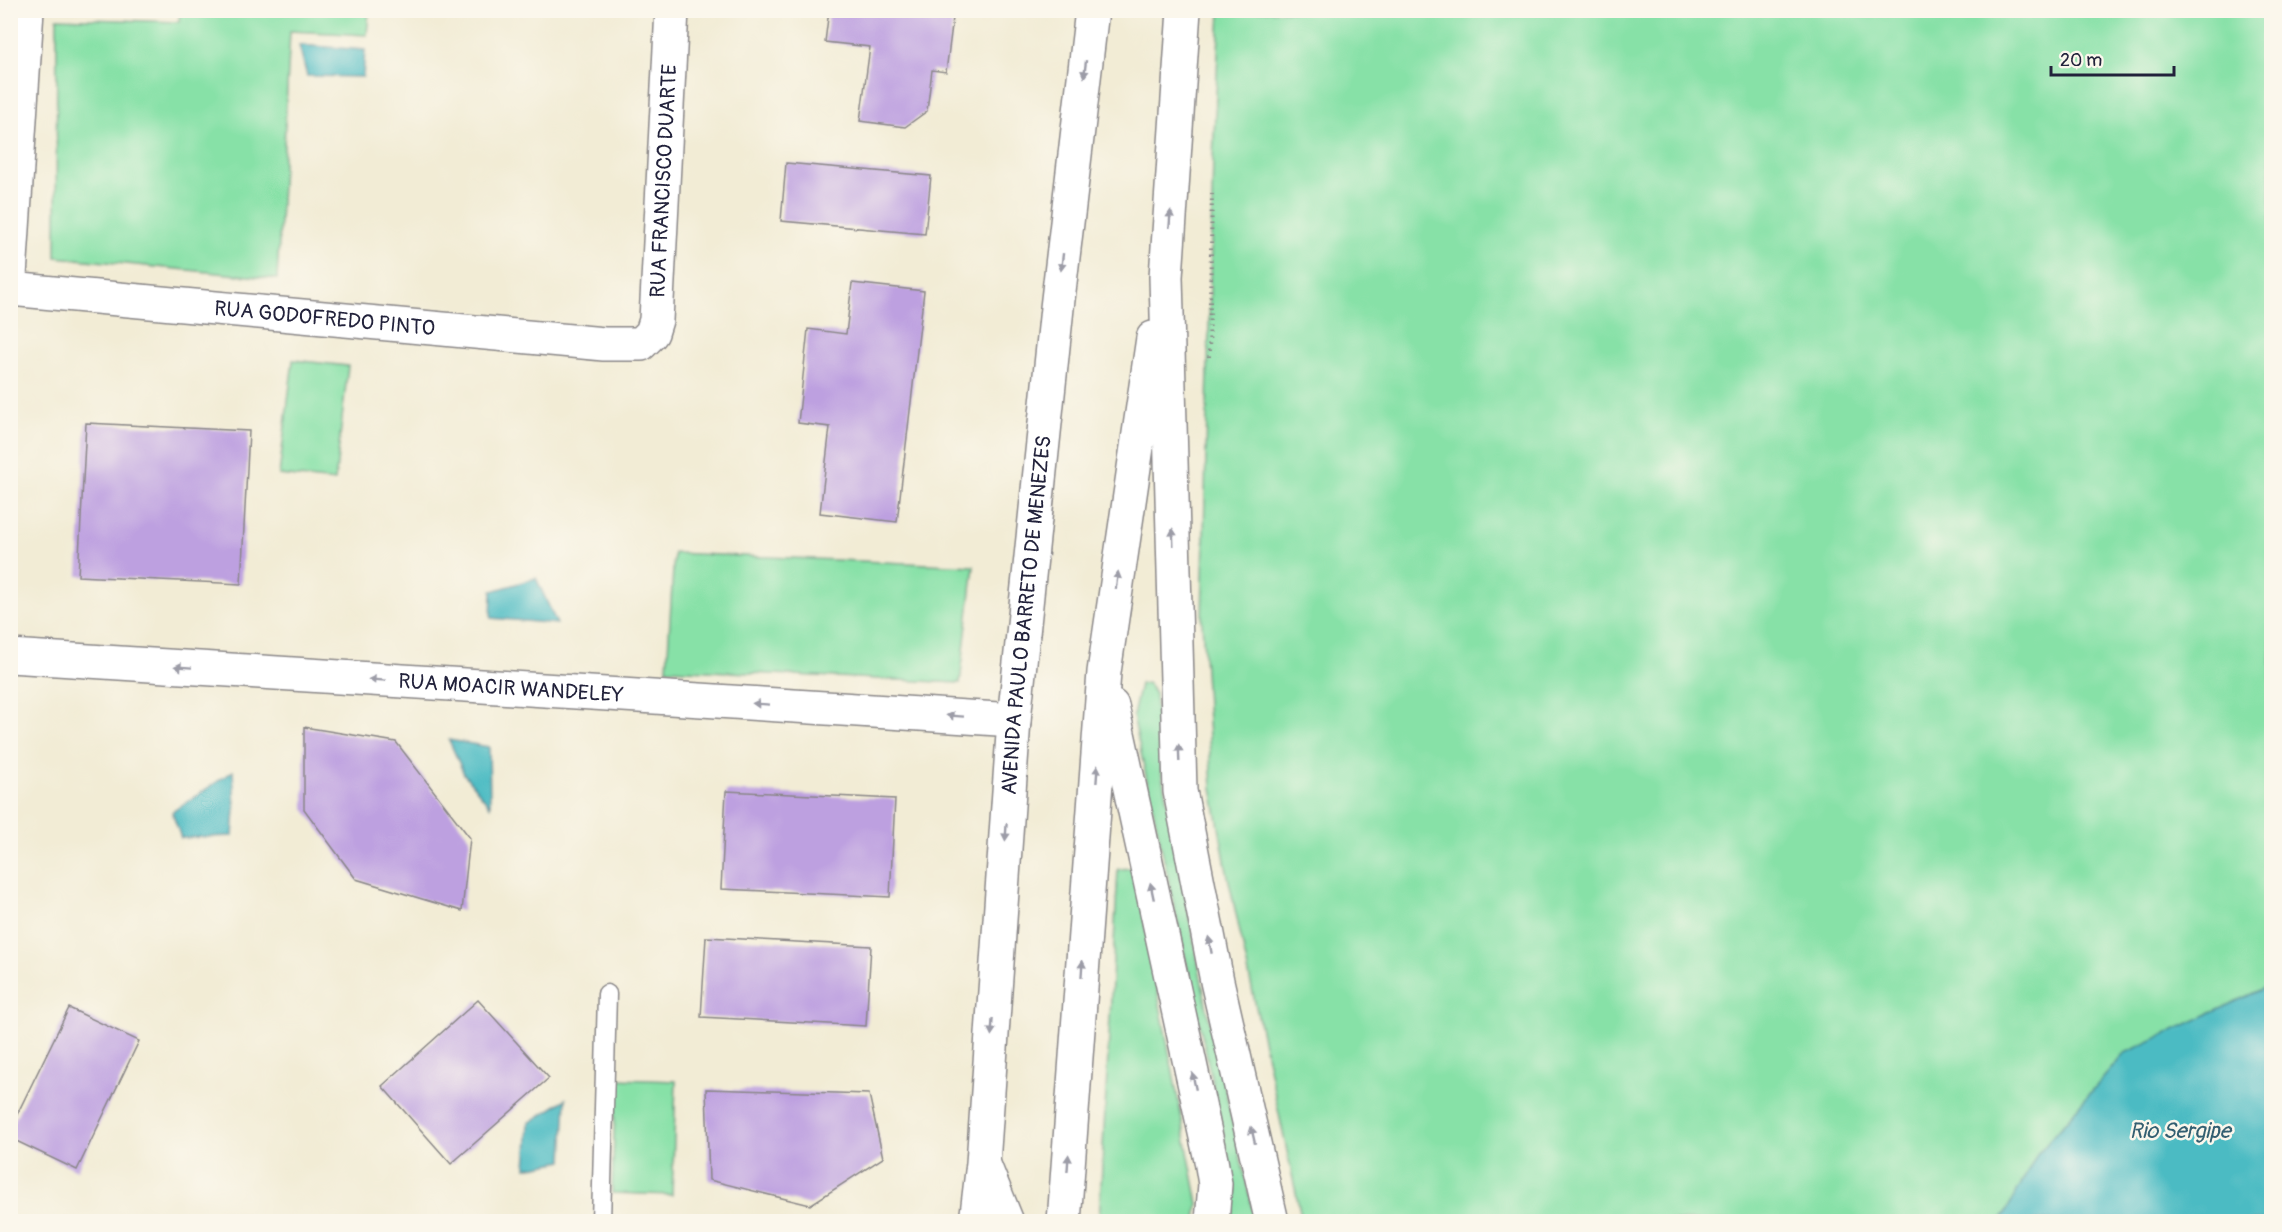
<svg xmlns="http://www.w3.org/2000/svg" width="2282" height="1232" font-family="Pangolin,sans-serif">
  <rect width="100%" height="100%" fill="#fbf7ec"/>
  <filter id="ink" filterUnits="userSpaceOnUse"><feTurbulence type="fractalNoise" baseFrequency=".0167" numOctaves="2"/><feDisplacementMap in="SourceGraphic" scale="12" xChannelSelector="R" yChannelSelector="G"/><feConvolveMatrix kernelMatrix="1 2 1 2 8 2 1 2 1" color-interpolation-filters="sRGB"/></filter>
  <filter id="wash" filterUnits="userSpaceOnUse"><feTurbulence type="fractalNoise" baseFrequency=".008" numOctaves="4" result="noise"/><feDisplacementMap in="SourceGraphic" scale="24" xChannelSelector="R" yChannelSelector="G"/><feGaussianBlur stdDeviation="1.35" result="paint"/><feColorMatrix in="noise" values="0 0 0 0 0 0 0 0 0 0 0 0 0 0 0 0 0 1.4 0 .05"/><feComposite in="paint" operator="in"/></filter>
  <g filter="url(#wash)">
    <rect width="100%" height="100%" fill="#f2ecd5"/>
    <g fill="#87e1a7" stroke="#548271" stroke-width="1.5">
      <polygon points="180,11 369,11 367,35 290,31 277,279 56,257 57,18 179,22"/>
      <polygon points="1220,11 2271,11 2271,985 2125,1053 2038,1153 2001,1221 1302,1221 1227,872 1212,788 1202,621 1213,158"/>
      <polygon points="293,360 348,366 335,481 279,475"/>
      <polygon points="674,553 974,566 960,683 667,669"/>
      <polygon points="1148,683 1155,694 1161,770 1208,1014 1255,1221 1232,1221 1236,1192 1133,716 1140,684"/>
      <polygon points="1134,868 1198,1204 1196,1221 1099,1222 1118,869"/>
      <polygon points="616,1079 676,1081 672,1195 612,1193"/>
    </g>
    <g fill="#4cbbc3" stroke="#376e7f" stroke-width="1.5">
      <polygon points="299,45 365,50 363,77 307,76"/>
      <polygon points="536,578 557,624 491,618 492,591"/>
      <polygon points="449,740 489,747 490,806 464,774"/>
      <polygon points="233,771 235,809 233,836 181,838 172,812"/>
      <polygon points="2271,985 2271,1221 2001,1221 2038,1153 2125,1053"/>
      <polygon points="566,1099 563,1161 526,1168 529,1123"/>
    </g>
    <g id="blocks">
      <g fill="#bda0e0">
        <polygon points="829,10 954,10 946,72 932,70 927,111 905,127 860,121 870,47 825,42"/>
        <polygon points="786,163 931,176 925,234 781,221"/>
        <polygon points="852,283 924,291 897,522 820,513 830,427 798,423 808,329 846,334"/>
        <polygon points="86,423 249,431 241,584 78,576"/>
        <polygon points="304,727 396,742 470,838 462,911 356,879 304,809"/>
        <polygon points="726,791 895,799 890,897 721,889"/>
        <polygon points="706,937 871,946 866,1026 701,1017"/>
        <polygon points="478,1000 549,1078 451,1164 382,1086"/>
        <polygon points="69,1008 139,1041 77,1170 10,1138 10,1129"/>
        <polygon points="706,1089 869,1094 883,1158 810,1205 709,1180"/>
      </g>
    </g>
  </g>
  <g filter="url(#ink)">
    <use href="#blocks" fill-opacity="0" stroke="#8a8788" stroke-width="1.5"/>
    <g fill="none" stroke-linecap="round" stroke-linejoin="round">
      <g stroke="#8a8788" stroke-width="21">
        <polyline id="service" points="601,1222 607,994"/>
      </g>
      <g stroke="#8a8788" stroke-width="36">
        <g id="minor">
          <polyline points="10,276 27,10"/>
          <path id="s1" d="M10,289L604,344H641L652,333L656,320L672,10"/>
          <path id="s2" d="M10,656L1014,720"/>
        </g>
      </g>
      <g stroke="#8a8788" stroke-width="36">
        <g id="primary">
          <polyline points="1184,10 1166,277 1180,791 1217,981 1272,1222"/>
          <polyline points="1112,706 1211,1160 1215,1184 1212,1222"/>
          <polyline points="984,1165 1007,1222"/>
          <path id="s3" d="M976,1222L983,1163L1014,720L1057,308L1092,10"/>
          <polyline points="1064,1222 1104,672 1153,338"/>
        </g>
      </g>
      <polyline stroke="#8a8788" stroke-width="4" stroke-dasharray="1.5 4.5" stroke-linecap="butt" points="1209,357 1212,194"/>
      <use href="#service" stroke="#fff" stroke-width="18"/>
      <use href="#minor" stroke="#fff" stroke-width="33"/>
      <use href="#primary" stroke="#fff" stroke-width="33"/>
    </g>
    <defs><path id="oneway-solid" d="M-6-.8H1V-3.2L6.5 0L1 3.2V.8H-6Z" transform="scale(1.5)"/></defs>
    <g fill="#9c9ca7">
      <use href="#oneway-solid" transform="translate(1085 69) rotate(97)"/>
      <use href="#oneway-solid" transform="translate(1170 219) rotate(-86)"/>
      <use href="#oneway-solid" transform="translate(1062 262) rotate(97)"/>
      <use href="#oneway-solid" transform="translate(1173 537) rotate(-92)"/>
      <use href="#oneway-solid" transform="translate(1117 580) rotate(-82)"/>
      <use href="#oneway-solid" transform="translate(183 667) rotate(-176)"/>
      <use href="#oneway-solid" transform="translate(377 680) rotate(-176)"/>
      <use href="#oneway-solid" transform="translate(761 704) rotate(-176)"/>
      <use href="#oneway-solid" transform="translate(955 716) rotate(-176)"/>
      <use href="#oneway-solid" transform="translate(1179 753) rotate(-92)"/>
      <use href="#oneway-solid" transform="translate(1097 774) rotate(-86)"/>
      <use href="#oneway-solid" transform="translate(1006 832) rotate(94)"/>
      <use href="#oneway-solid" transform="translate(1152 891) rotate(-102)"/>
      <use href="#oneway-solid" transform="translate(1210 945) rotate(-101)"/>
      <use href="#oneway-solid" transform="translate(1082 969) rotate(-86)"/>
      <use href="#oneway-solid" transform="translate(992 1027) rotate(94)"/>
      <use href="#oneway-solid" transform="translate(1194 1081) rotate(-102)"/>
      <use href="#oneway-solid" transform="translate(1253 1135) rotate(-103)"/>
      <use href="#oneway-solid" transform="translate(1068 1163) rotate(-86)"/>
    </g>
  </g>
  <g text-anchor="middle" stroke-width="5" stroke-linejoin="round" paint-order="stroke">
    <g font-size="21" fill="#22223b" stroke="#fbf7ec">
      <text dy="7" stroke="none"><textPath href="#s1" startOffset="802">RUA FRANCISCO DUARTE</textPath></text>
      <text dy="7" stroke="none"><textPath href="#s1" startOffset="316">RUA GODOFREDO PINTO</textPath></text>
      <text dy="7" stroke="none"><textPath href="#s3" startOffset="609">AVENIDA PAULO BARRETO DE MENEZES</textPath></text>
      <text dy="7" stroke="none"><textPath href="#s2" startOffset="502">RUA MOACIR WANDELEY</textPath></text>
    </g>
    <g font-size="22" font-style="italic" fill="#335f71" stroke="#fbf7ec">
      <text x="2180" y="1138">Rio Sergipe</text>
    </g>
  </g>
  <rect width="2282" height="1232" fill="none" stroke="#fbf7ec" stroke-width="36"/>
  <path d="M2051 66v9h123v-9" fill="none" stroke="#22223b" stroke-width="3"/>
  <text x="2060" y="66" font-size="18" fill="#22223b" stroke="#fbf7ec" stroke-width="4.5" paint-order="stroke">20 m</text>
</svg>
